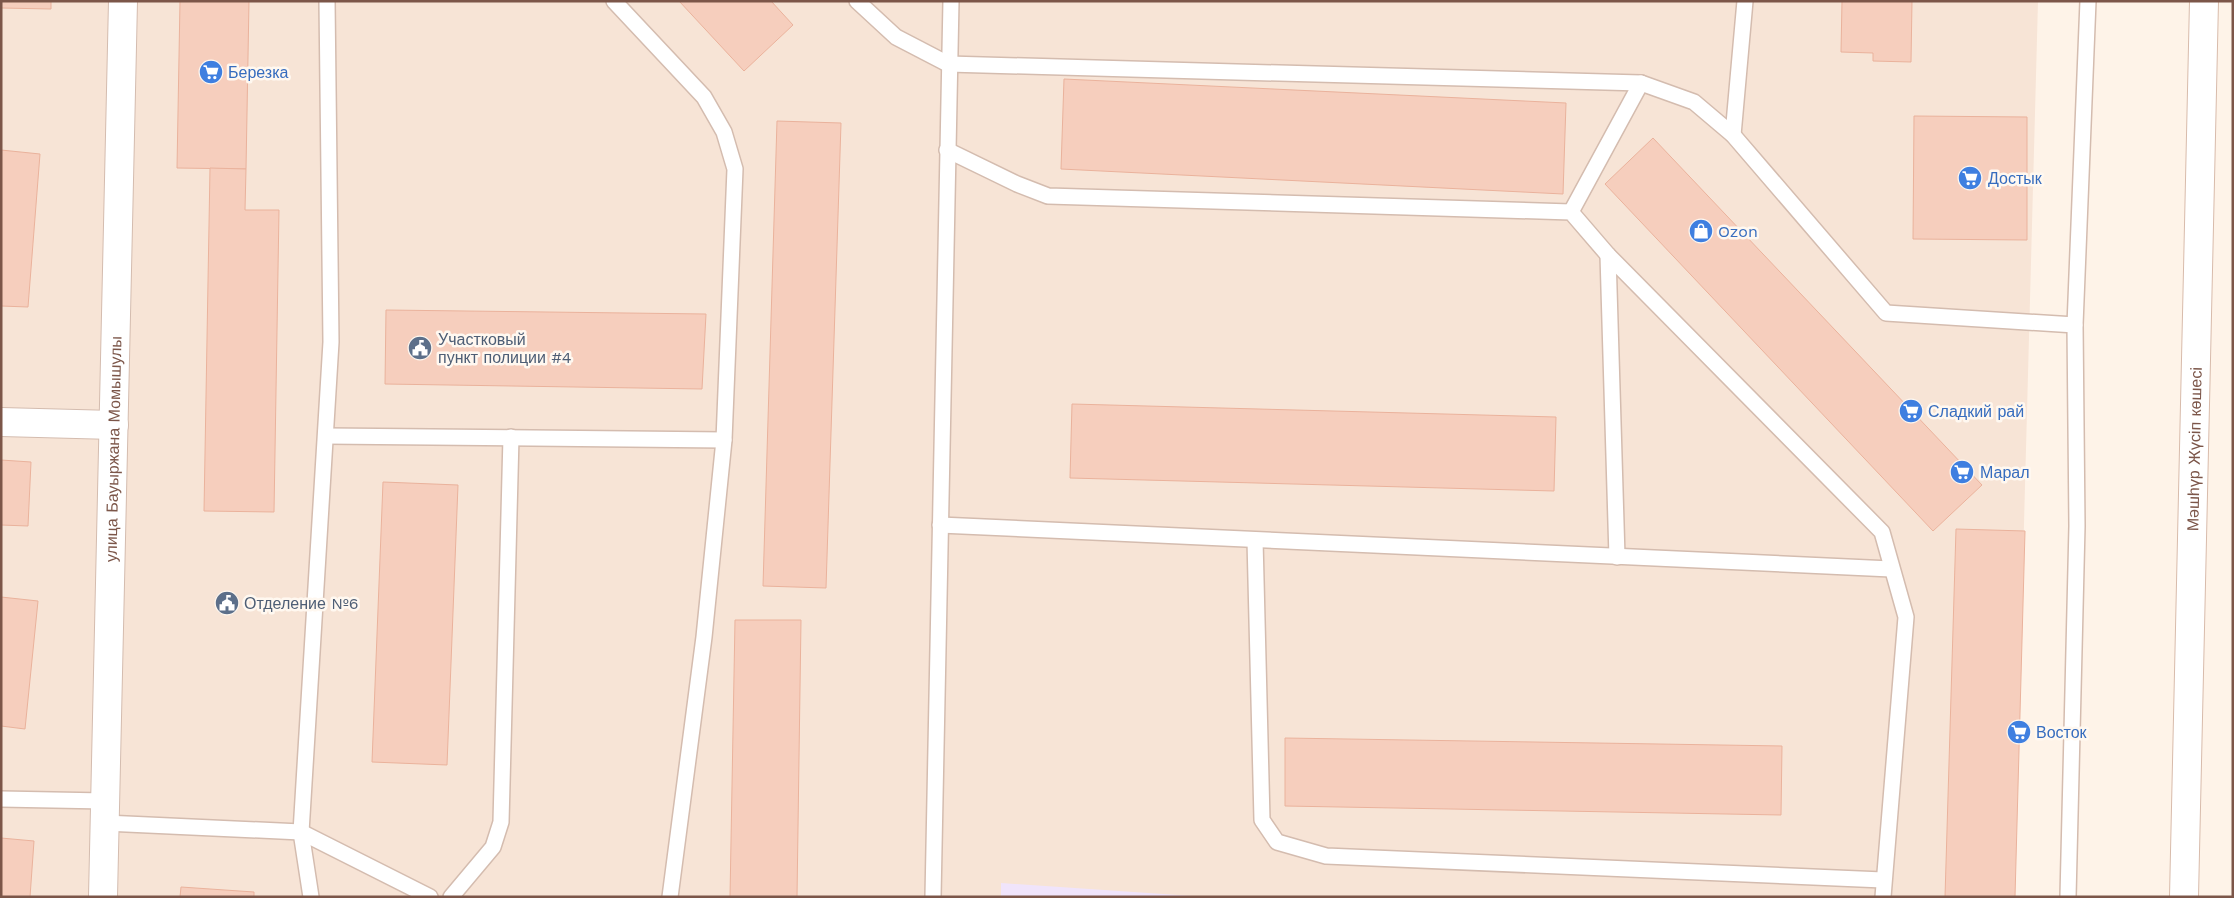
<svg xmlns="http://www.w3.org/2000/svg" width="2234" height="898" font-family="'Work Sans',sans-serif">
  <rect width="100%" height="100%" fill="#fef3e8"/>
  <polygon fill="#f7e4d6" points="1,1 2038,1 2014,897 1,897"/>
  <polygon fill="#f0e4fb" points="1001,883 1207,897 1001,897"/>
  <g fill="#f6cebd" stroke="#eab29c">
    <polygon points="1,1 51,1 51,9 1,8"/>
    <polygon points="180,1 249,1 246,169 177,168"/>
    <polygon points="679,1 771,1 793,25 744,71"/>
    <polygon points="1842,1 1912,1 1911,62 1873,61 1873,53 1841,52"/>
    <polygon points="1064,79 1566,103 1563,194 1061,169"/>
    <polygon points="1914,116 2027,117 2027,240 1913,239"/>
    <polygon points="777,121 841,123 826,588 763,586"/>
    <polygon points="1653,138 1982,485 1933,531 1605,184"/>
    <polygon points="1,150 40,154 28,307 1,306"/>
    <polygon points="210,168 246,169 245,210 279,210 274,512 204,511"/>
    <polygon points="386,310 706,314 702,389 385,384"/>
    <polygon points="1072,404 1556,417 1554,491 1070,478"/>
    <polygon points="1,460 31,462 28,526 1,525"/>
    <polygon points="383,482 458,485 447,765 372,762"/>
    <polygon points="1956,529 2025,531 2015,897 1945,897"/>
    <polygon points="1,597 38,601 25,729 1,726"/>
    <polygon points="735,620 801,620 797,897 730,897"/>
    <polygon points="1285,738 1782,746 1781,815 1285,806"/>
    <polygon points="1,838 34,841 30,897 1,897"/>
    <polygon points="181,887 254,892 254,897 180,897"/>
  </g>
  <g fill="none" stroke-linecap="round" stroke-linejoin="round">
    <g stroke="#d4bcaf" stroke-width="18">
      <g id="lane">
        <polyline points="614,1 704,97 724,132 735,169 724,440 704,637 670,897"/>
        <polyline points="857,1 896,37 948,64 1641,83 1694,102 1733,135 1886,313 2075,325"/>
        <polyline points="1733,135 1745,1"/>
        <polyline points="947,150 1017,184 1048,196 1571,212 1608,255 1882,532 1906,617 1883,897"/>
        <polyline points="1571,212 1641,83"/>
        <polyline points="1608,255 1617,557"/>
        <polyline points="326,436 724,440"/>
        <polyline points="940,525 1891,569"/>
        <polyline points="1255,540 1262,820 1277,842 1326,856 1883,880"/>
        <polyline points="1,799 105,801"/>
        <polyline points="105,823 301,832 430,897"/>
        <polyline points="311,897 301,832 331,342 327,1"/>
        <polyline points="451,897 493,847 501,822 511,437"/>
        <polyline points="933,897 951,1"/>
        <polyline points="2068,897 2077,526 2075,325 2088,1"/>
      </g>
    </g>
    <g stroke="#d4bcaf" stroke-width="30">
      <g id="street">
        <polyline points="1,422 114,425"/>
        <path id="s1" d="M103,897L123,1"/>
      </g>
    </g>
    <g stroke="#d8bbab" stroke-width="30">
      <g id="secondary">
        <path id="s2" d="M2184,897L2204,1"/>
      </g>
    </g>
    <use href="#lane" stroke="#fff" stroke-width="15"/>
    <use href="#street" stroke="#fff" stroke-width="28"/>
    <use href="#secondary" stroke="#fff" stroke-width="28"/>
  </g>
  <defs>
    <g id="supermarket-disc" transform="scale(1.25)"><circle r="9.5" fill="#3f7fe0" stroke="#fff8f0"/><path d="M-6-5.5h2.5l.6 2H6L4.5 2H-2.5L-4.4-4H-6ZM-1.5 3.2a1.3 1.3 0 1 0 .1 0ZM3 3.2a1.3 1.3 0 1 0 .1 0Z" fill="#fff"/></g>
    <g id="shop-disc" transform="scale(1.25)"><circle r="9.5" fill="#3f7fe0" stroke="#fff8f0"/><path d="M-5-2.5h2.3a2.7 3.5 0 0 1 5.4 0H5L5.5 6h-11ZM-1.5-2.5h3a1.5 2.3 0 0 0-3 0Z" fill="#fff"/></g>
    <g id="civic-disc" transform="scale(1.25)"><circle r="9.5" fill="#5c6f8a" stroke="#fff8f0"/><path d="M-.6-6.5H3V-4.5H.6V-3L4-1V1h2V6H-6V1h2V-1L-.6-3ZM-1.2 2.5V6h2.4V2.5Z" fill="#fff"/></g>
  </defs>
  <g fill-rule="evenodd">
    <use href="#supermarket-disc" x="211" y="72"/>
    <use href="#supermarket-disc" x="1970" y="178"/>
    <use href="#shop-disc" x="1701" y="231"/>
    <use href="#civic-disc" x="420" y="348"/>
    <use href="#supermarket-disc" x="1911" y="411"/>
    <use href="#supermarket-disc" x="1962" y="472"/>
    <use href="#civic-disc" x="227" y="603"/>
    <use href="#supermarket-disc" x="2019" y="732"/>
  </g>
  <g text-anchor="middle" stroke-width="5" stroke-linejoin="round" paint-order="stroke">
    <g font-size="16" fill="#366cbe" stroke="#fff8f0" text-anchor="start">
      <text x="228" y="78">Березка</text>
      <text x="1988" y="184">Достык</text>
      <text x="1718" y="237">Ozon</text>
      <text x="1928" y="417">Сладкий рай</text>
      <text x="1980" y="478">Марал</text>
      <text x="2036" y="738">Восток</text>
    </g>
    <g font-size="16" fill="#4e5e75" stroke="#fff8f0" text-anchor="start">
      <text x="438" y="345">Участковый<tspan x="438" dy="18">пункт полиции #4</tspan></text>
      <text x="244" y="609">Отделение №6</text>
    </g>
    <g font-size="16" fill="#7c5649" stroke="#fff8f0">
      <text dy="6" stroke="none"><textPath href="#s1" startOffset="448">улица Бауыржана Момышулы</textPath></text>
      <text dy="6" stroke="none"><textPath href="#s2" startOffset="448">Мәшһүр Жүсіп көшесі</textPath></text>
    </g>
  </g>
  <rect width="2234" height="898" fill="none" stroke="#7c5649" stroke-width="5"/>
</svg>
